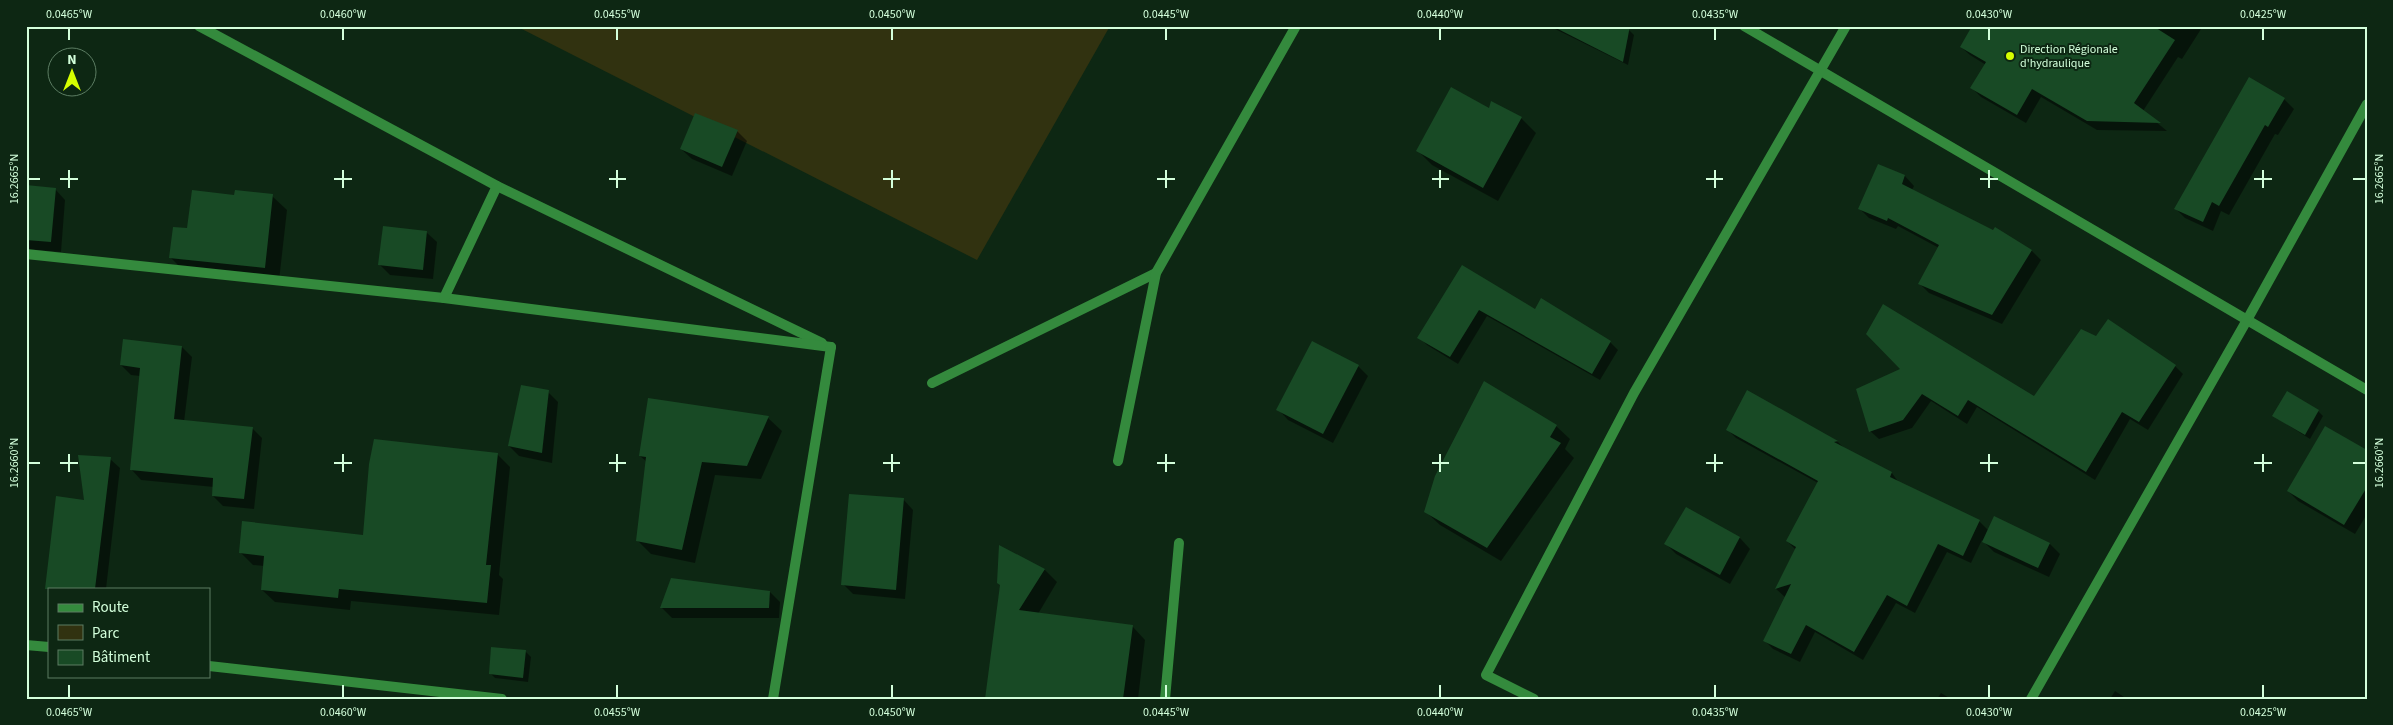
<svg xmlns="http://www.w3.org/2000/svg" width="2393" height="725" font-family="'Source Sans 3',sans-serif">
  <rect width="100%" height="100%" fill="#0d2713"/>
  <polygon fill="#313210" points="516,26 1110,26 977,260"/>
  <g fill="#0007">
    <polygon points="1549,26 1610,26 1629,30 1634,35 1628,65"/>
    <polygon points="2025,26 2203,26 2182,59 2178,57 2143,111 2167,131 2097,130 2041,97 2026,123 1981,97 1972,88 1986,65 1970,55 1961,47"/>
    <polygon points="2249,79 2284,99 2294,109 2278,135 2275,134 2229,215 2221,211 2213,231 2185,218 2176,209"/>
    <polygon points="1490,110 1521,118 1536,133 1498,201 1432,165 1417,150"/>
    <polygon points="737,131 747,141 732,176 692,159 681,149"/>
    <polygon points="1878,165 1905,176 1914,186 1912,190 2031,250 2041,260 2002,324 1929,293 1920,284 1939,248 1898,226 1896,229 1869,218 1860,209"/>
    <polygon points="26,187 55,189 65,200 61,252 26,249"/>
    <polygon points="235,196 272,196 287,210 279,281 185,272 171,258 188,229"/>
    <polygon points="426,232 437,242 433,279 390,275 380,265"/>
    <polygon points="1462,267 1535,311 1610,342 1618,350 1600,380 1487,316 1458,364 1427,345 1419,337"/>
    <polygon points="182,347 192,357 184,422 252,428 262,438 254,509 223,506 213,496 214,487 141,480 131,469 140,376 131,375 121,365"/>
    <polygon points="1358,366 1368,376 1333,443 1288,420 1278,409"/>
    <polygon points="2175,366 2183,374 2148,430 2130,419 2095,480 1977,407 1967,424 1931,401 1912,428 1879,439 1870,431 1857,390 2035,398"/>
    <polygon points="548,392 558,402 552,463 519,456 509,446"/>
    <polygon points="1748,392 1838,442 1845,449 1892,473 1899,483 1979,521 1989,531 2050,544 2060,554 2049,577 1994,552 1982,540 1971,563 1947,552 1915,613 1896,603 1863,660 1815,632 1800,662 1773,649 1765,641 1786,598 1776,589 1796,550 1787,541 1818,483 1736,438 1727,429"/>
    <polygon points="2318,411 2323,416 2310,439 2274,416"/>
    <polygon points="768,418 782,431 761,479 715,475 695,563 651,554 637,540 647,462 640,456"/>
    <polygon points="1556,426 1570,439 1565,449 1574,458 1501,561 1440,525 1426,512"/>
    <polygon points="2367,452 2367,514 2355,534 2298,501 2288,491"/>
    <polygon points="497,454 510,467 499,575 503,579 499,615 351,601 350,610 275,602 262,590 264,566 253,565 240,552 364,537"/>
    <polygon points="110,459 120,468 106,589 49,589 49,591 46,588 86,501"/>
    <polygon points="903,499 913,510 905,599 853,594 843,584"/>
    <polygon points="1686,508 1740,538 1750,549 1730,584 1676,554 1666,544"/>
    <polygon points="1000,547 1045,570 1057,582 1038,614 1133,627 1145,640 1138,699 987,699 1001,586"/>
    <polygon points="672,580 770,592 780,602 779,618 672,618 662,608"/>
    <polygon points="492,648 526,652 531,657 528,682 495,678 490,673"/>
    <polygon points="2115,691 2127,699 2110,699"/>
    <polygon points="1941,693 1951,699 1937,699"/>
  </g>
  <g fill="#184a25">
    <polygon points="1552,26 1630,26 1623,62"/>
    <polygon points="1972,26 2153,26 2175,40 2134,103 2161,123 2087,121 2032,89 2017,115 1970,88 1986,62 1960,47"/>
    <polygon points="2249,77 2285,98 2268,127 2265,125 2219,206 2212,202 2203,222 2174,209"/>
    <polygon points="1451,87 1489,108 1491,101 1522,117 1483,188 1416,151"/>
    <polygon points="695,113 738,130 722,167 680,149"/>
    <polygon points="1878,164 1905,175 1902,184 1993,230 1995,227 2032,250 1992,315 1918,284 1939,245 1888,218 1887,221 1858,209"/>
    <polygon points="26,185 56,188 51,242 26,240"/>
    <polygon points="192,190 234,195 235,190 273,194 265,268 169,258 173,227 187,228"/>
    <polygon points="383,226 427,231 423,270 378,265"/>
    <polygon points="1462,265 1535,309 1541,298 1611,341 1592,374 1479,310 1450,357 1417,338"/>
    <polygon points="1883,304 2034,396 2081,329 2096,336 2108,319 2176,365 2139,422 2122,412 2086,472 1968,400 1958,416 1922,394 1903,420 1869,432 1856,389 1900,369 1866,334"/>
    <polygon points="123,339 182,346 174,419 253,427 244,499 212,496 213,478 130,470 140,368 120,365"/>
    <polygon points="1312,341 1359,365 1323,434 1276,410"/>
    <polygon points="1484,381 1557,425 1550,437 1561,443 1487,548 1424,512 1435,476"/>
    <polygon points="521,385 549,390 542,453 508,446"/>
    <polygon points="1747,390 1838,441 1834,442 1892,472 1890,477 1980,520 1963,556 1938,544 1907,606 1887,595 1854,652 1806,625 1791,654 1763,641 1791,584 1775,589 1796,547 1786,541 1818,481 1726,430"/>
    <polygon points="2287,391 2319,410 2305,435 2272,416"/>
    <polygon points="648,398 769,416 747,466 702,462 682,550 636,541 646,457 639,456"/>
    <polygon points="2325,426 2367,450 2367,487 2344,525 2287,491"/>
    <polygon points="374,439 498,453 486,565 491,565 487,603 339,589 338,598 261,590 264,556 239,553 242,521 363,535 369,464"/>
    <polygon points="78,455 111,457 95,589 45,589 56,496 84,500"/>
    <polygon points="849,494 904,498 896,590 841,585"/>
    <polygon points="1686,507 1740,537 1720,575 1664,544"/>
    <polygon points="1994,516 2050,543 2038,568 1982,542"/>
    <polygon points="999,545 1045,569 1019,610 1133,625 1123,699 985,699 1000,585 997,583"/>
    <polygon points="671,578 770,591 769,608 660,608"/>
    <polygon points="491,647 526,650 523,678 489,674"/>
  </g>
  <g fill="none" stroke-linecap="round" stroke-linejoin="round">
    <g stroke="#348a3d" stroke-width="10">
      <polyline points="199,26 497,186 822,343"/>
      <polyline points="1744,26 2367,390"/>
      <polyline points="26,254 444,298 831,347"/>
      <polyline points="444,298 497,186"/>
      <polyline points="932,383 1156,273"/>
      <polyline points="1118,461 1156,273 1296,26"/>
      <polyline points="26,645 49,647"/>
      <polyline points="209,666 502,699"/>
      <polyline points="773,699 831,347"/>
      <polyline points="1165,699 1179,543"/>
      <polyline points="1534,699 1486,675 1634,393 1846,26"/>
      <polyline points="2031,699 2247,320 2367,104"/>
    </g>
  </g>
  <path fill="none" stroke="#d3ffdb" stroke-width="2" d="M69,28V40M343,28V40M617,28V40M892,28V40M1166,28V40M1440,28V40M1715,28V40M1989,28V40M2263,28V40M69,170V188M343,170V188M617,170V188M892,170V188M1166,170V188M1440,170V188M1715,170V188M1989,170V188M2263,170V188M28,179H40M60,179H78M334,179H352M609,179H626M883,179H900M1157,179H1175M1432,179H1449M1706,179H1723M1980,179H1998M2254,179H2272M2353,179H2366M69,454V472M343,454V472M617,454V472M892,454V472M1166,454V472M1440,454V472M1715,454V472M1989,454V472M2263,454V472M28,463H40M60,463H78M334,463H352M609,463H626M883,463H900M1157,463H1175M1432,463H1449M1706,463H1723M1980,463H1998M2254,463H2272M2353,463H2366M69,685V698M343,685V698M617,685V698M892,685V698M1166,685V698M1440,685V698M1715,685V698M1989,685V698M2263,685V698"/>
  <circle fill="#d5fe00" stroke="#0d2713" stroke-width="2" cx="2010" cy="56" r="5"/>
  <g text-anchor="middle" stroke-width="4" stroke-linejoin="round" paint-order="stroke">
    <g font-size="12" fill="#d3ffdb" stroke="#0d2713" text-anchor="start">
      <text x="2020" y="53">Direction Régionale<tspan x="2020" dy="14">d'hydraulique</tspan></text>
    </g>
  </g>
  <rect width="2393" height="725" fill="none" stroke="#0d2713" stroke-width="55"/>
  <rect x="48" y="588" width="162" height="90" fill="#0d2713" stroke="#5c7d63"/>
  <rect x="58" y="604" width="25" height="8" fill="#348a3d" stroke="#5c7d63"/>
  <text x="92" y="612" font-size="15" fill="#d3ffdb">Route</text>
  <rect x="58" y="625" width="25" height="15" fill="#313210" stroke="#5c7d63"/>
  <text x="92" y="638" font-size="15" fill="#d3ffdb">Parc</text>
  <rect x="58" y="650" width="25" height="15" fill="#184a25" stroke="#5c7d63"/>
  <text x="92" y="662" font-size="15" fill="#d3ffdb">Bâtiment</text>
  <g transform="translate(72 72)"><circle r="24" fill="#0d2713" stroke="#5c7d63"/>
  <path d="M0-4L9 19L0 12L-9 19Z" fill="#d5fe00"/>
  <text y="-8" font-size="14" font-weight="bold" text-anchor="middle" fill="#d3ffdb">N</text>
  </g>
  <rect x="28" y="28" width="2338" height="670" fill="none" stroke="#d3ffdb" stroke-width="2"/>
  <g font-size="12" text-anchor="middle" fill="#d3ffdb">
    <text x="69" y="18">0.0465°W</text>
    <text x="343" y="18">0.0460°W</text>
    <text x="617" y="18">0.0455°W</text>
    <text x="892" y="18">0.0450°W</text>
    <text x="1166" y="18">0.0445°W</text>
    <text x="1440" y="18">0.0440°W</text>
    <text x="1715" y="18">0.0435°W</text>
    <text x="1989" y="18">0.0430°W</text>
    <text x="2263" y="18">0.0425°W</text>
    <text transform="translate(14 179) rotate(-90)" y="4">16.2665°N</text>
    <text transform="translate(2379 179) rotate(-90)" y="4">16.2665°N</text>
    <text transform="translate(14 463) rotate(-90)" y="4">16.2660°N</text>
    <text transform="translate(2379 463) rotate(-90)" y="4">16.2660°N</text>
    <text x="69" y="716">0.0465°W</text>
    <text x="343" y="716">0.0460°W</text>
    <text x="617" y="716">0.0455°W</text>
    <text x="892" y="716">0.0450°W</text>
    <text x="1166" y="716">0.0445°W</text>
    <text x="1440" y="716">0.0440°W</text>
    <text x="1715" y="716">0.0435°W</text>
    <text x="1989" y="716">0.0430°W</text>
    <text x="2263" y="716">0.0425°W</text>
  </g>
</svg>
